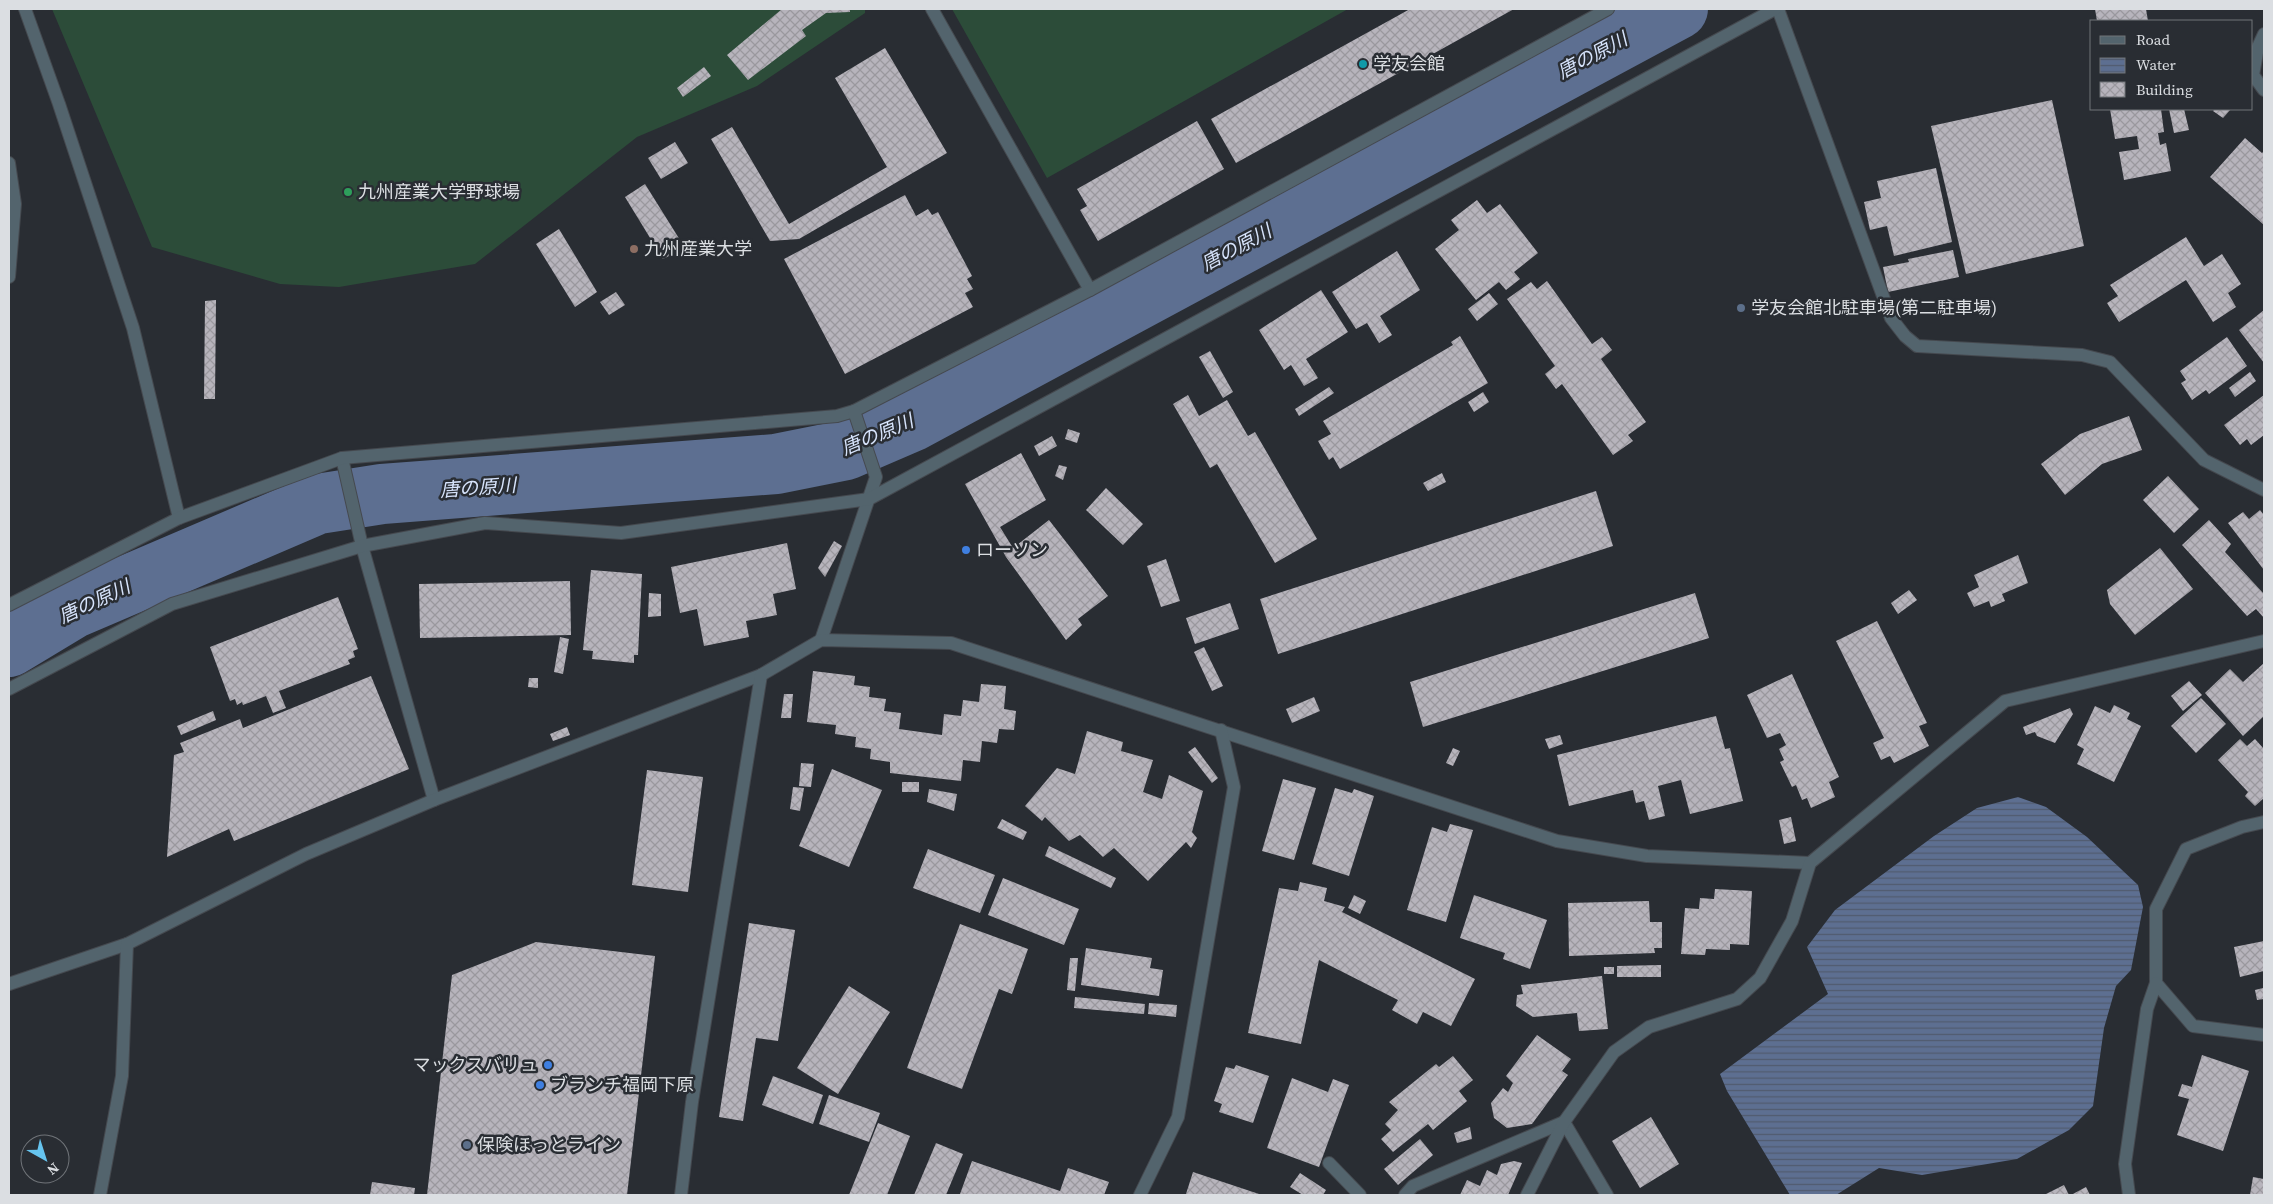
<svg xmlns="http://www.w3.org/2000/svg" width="2273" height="1204" font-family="'Source Serif 4','Noto Sans JP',serif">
  <defs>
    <pattern id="water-rules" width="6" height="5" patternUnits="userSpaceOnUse" patternTransform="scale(1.25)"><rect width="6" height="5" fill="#5d6f91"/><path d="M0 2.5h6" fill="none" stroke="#515b6e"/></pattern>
    <pattern id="building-cross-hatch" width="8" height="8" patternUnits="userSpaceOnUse" patternTransform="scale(1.25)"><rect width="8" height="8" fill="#b7b4bc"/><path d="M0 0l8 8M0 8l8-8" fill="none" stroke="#9a989e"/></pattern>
  </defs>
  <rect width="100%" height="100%" fill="#292d33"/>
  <g fill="#2c4c39">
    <polygon points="52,9 865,9 865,13 757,86 637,137 475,264 339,287 280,284 152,247"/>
    <polygon points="952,9 1348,9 1047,178"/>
  </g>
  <polygon fill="url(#water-rules)" points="2018,797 2046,807 2087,837 2138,885 2143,907 2131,970 2116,986 2104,1028 2093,1106 2069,1130 2017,1159 1922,1175 1879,1168 1836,1195 1790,1195 1727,1091 1720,1074 1828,994 1807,947 1835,910 1934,836 1977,808"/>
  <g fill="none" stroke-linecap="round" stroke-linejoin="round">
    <polyline stroke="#5d6f91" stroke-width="60" points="9,647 72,609 318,504 382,494 776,464 846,450 911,422 1678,9"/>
  </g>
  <g fill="url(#building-cross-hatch)">
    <polygon points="782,9 850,9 850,12 826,13 802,30 806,36 748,80 727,55"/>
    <polygon points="1410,9 1514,9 1236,163 1211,119"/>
    <polygon points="2095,9 2146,9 2148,21 2097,21"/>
    <polygon points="885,48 947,153 799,239 770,241 711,139 732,127 789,224 887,167 835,78"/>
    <polygon points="704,67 711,76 683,97 677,88"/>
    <polygon points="2052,100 2084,246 1966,274 1931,126"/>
    <polygon points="2110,109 2161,109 2164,132 2158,133 2160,145 2166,143 2171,171 2124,180 2119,152 2139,149 2137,136 2115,139"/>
    <polygon points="2169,109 2184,109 2189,130 2174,133"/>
    <polygon points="2215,109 2231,109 2223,118 2213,111"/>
    <polygon points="1197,121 1224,169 1098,241 1080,210 1087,206 1077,189"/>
    <polygon points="2245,138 2262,153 2264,151 2264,225 2210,177"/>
    <polygon points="675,142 688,163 661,179 648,158"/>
    <polygon points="1936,168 1952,242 1894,256 1887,226 1870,230 1864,202 1881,198 1877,181"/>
    <polygon points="645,184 685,248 663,259 625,197"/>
    <polygon points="905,195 916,216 928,209 932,215 938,212 972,276 967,279 973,289 965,293 973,307 845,374 784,259"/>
    <polygon points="1477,200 1487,213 1500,204 1538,253 1514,272 1520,279 1506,290 1499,282 1476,300 1435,249 1459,230 1451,220"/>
    <polygon points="559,229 597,292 575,307 536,244"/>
    <polygon points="2186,237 2204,266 2222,254 2241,284 2228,293 2236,307 2213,322 2186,280 2119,322 2107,303 2118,296 2110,285"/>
    <polygon points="1953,250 1959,277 1888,292 1883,267 1909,262 1908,259"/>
    <polygon points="1397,251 1420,290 1380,316 1392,335 1379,343 1367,323 1356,329 1332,292"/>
    <polygon points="1547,281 1592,344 1602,337 1612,350 1601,359 1646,422 1628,435 1633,441 1613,455 1562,384 1556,389 1545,374 1555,366 1507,299 1531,282 1537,289"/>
    <polygon points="1321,290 1348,332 1306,359 1318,378 1304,386 1291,365 1284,370 1259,330"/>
    <polygon points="616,292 625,305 609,315 600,302"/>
    <polygon points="1489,293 1498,304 1477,321 1468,309"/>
    <polygon points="216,300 215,399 204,399 205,301"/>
    <polygon points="2264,310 2264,363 2239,330"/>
    <polygon points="1460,336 1488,383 1340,469 1333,457 1329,460 1318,441 1331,434 1323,421 1453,345 1451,342"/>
    <polygon points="2227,337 2247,366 2209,394 2206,390 2192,400 2181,383 2186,380 2180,371"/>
    <polygon points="1210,351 1233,392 1223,398 1199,357"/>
    <polygon points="2250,372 2256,381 2235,397 2229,388"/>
    <polygon points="1329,387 1334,393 1299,416 1295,409"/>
    <polygon points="1483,392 1489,402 1474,412 1468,402"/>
    <polygon points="1188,395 1199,416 1227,400 1248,436 1255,432 1317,539 1275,563 1217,464 1210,468 1173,404"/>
    <polygon points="2264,395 2264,435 2251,445 2247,439 2240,445 2224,425"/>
    <polygon points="2129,416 2142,450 2102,464 2065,495 2041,464 2080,434"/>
    <polygon points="1068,429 1080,433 1077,443 1065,439"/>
    <polygon points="1052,436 1057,446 1039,456 1034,446"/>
    <polygon points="1021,453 1046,500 1000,527 1013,548 1049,520 1108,596 1078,619 1082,625 1066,640 1006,557 965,484"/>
    <polygon points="1059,465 1067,467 1063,480 1055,476"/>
    <polygon points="1442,473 1446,482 1428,491 1423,483"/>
    <polygon points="2168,476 2199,509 2174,533 2143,500"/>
    <polygon points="1106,488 1143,524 1123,545 1086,510"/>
    <polygon points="1596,491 1613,546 1278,654 1260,599"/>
    <polygon points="2260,510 2264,515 2264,570 2228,523 2243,512 2249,519"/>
    <polygon points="2209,520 2231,544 2225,552 2264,594 2264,618 2256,609 2247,616 2182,545"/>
    <polygon points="834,541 842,546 825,577 818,568"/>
    <polygon points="787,543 796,589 773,594 777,615 746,621 749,637 704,646 697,609 680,613 671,567"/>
    <polygon points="2160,548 2193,589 2135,635 2110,604 2107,590"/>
    <polygon points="2018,555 2028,583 2002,594 2005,601 1991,607 1989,601 1974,607 1967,593 1979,587 1974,575"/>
    <polygon points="1166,559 1180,601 1161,607 1147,566"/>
    <polygon points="591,570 642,574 638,655 634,655 634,663 592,659 593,651 583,650"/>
    <polygon points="570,581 571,635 420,638 419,584"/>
    <polygon points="1909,590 1917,600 1898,614 1891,603"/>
    <polygon points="649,593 661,594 661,616 648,617"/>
    <polygon points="1695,593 1709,638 1423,727 1410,682"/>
    <polygon points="338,597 358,649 353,651 355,657 348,660 350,664 279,691 286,708 273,713 266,696 243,705 242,702 237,705 235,699 230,701 210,647"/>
    <polygon points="1230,603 1239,629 1195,644 1186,618"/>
    <polygon points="1877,621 1927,723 1919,726 1929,746 1894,763 1890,756 1881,760 1873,743 1884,738 1836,641"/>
    <polygon points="560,637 569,639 563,674 554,672"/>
    <polygon points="1204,647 1223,686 1212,691 1194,652"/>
    <polygon points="2264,663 2264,716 2243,736 2205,693 2230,669 2243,682"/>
    <polygon points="813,671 855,676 854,685 870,687 869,697 886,699 884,711 901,713 899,729 942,735 944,714 961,716 963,700 979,702 981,684 1006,686 1004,709 1016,711 1014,730 999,729 997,743 982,741 980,762 963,760 961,781 890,773 890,762 870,759 871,749 855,747 856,737 835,734 836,725 807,722"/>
    <polygon points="1792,674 1839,777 1829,782 1835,797 1811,808 1807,798 1802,800 1796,785 1792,787 1780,762 1784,760 1779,749 1786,745 1780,733 1767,738 1747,695"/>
    <polygon points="371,676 409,769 234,841 229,829 167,857 174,755 184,752 180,743 240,719 243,728"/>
    <polygon points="529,678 538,678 538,688 528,687"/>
    <polygon points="2189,681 2202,695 2183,711 2171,696"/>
    <polygon points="784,694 793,694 791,718 781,718"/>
    <polygon points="1314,697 1320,711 1292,723 1286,709"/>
    <polygon points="2201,698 2226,724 2196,753 2171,726"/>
    <polygon points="2114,705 2130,713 2127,719 2141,726 2114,782 2077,764 2084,749 2077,745 2095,706 2110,713"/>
    <polygon points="2070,708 2073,714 2055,743 2037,736 2035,732 2026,735 2023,727"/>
    <polygon points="213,711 216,720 181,735 177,726"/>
    <polygon points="1716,716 1725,749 1730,748 1743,801 1690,814 1681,780 1658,786 1665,816 1649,820 1644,801 1636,803 1633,790 1569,806 1557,755"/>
    <polygon points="567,727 570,735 553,741 550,734"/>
    <polygon points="1087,731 1123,742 1121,751 1153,760 1143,792 1162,799 1169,775 1203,791 1192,832 1197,838 1191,848 1186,842 1148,881 1114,848 1103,857 1080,835 1069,841 1045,817 1042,821 1025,806 1057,768 1075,774"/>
    <polygon points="1560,735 1563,744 1549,749 1545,739"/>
    <polygon points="2240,739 2247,746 2255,739 2264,749 2264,798 2255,806 2245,796 2248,792 2218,760"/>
    <polygon points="1195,747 1218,778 1212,783 1188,752"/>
    <polygon points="1453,748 1460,751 1453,766 1446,763"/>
    <polygon points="801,763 814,764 811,787 799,786"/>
    <polygon points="832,769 882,790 849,867 799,846"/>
    <polygon points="647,770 703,777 688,892 632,885"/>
    <polygon points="1283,779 1316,788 1294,860 1262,851"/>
    <rect x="902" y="782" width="17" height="10"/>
    <polygon points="793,787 804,788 800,811 790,809"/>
    <polygon points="1335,788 1352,793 1354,789 1374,796 1349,876 1312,864"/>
    <polygon points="929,789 957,794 954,811 927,802"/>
    <polygon points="1791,817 1796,841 1784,844 1779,820"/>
    <polygon points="1002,819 1027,832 1023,840 997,828"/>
    <polygon points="1450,824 1473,830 1446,922 1407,910 1432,827 1447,832"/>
    <polygon points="1049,846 1116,878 1111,888 1045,856"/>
    <polygon points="928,849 995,875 980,913 913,888"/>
    <polygon points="1003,878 1079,909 1064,945 988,915"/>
    <polygon points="1300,882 1327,888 1324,901 1345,907 1342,912 1475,979 1451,1026 1423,1012 1417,1024 1392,1010 1398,1000 1319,960 1301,1044 1248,1033 1279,888 1298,891"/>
    <polygon points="1715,889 1752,891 1749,945 1730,944 1730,950 1706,949 1705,955 1681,954 1685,908 1699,909 1700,898 1714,899"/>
    <polygon points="1354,895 1366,901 1360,914 1348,908"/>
    <polygon points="1474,895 1547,920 1530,969 1503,959 1505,953 1460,938"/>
    <polygon points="1649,901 1650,922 1662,922 1662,948 1654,948 1655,953 1569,956 1568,903"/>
    <polygon points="749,923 795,930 778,1041 756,1038 743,1121 719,1117"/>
    <polygon points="960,924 1028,949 1012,994 999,989 962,1089 907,1068"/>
    <polygon points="2264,941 2264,971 2240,977 2234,947"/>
    <polygon points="536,942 655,956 627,1195 427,1195 452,975"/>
    <polygon points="1086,948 1152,958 1150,968 1163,970 1159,996 1081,985"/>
    <polygon points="1070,958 1078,958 1075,991 1067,990"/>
    <polygon points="1661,965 1661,977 1617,977 1617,966"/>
    <rect x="1604" y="967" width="10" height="7"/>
    <polygon points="1602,976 1608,1029 1579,1031 1577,1013 1533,1017 1516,1006 1517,995 1523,994 1521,985"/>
    <polygon points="849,986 890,1012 838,1094 797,1068"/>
    <polygon points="2263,988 2264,999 2257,1000 2255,990"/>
    <polygon points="1075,997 1145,1004 1144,1014 1074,1008"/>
    <polygon points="1149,1003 1177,1005 1176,1017 1148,1014"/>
    <polygon points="1537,1035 1571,1059 1562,1071 1568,1075 1532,1124 1507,1128 1494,1118 1491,1103 1503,1088 1508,1092 1513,1083 1506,1076"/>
    <polygon points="2202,1055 2249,1071 2223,1151 2177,1135 2189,1099 2178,1096 2182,1084 2192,1087"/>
    <polygon points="1453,1056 1473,1080 1459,1091 1467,1101 1433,1130 1428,1124 1393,1152 1381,1139 1391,1130 1385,1124 1398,1110 1389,1102 1436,1064 1439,1067"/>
    <polygon points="1236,1065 1269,1076 1253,1123 1219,1112 1222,1104 1214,1101 1226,1067 1234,1069"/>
    <polygon points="773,1076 823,1095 813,1124 762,1105"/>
    <polygon points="1292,1078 1328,1092 1333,1079 1349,1085 1319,1167 1267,1148"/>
    <polygon points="829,1095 880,1113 869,1142 819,1124"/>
    <polygon points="1651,1117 1679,1164 1640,1188 1612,1141"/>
    <polygon points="878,1123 910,1136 903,1154 887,1195 849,1195"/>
    <polygon points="1470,1127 1472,1139 1457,1143 1454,1133"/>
    <polygon points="1420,1139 1433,1155 1398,1185 1384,1169"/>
    <polygon points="936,1143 963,1154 946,1195 914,1195"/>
    <polygon points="972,1161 1060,1191 1068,1168 1109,1182 1104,1195 965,1195 960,1194"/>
    <polygon points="1514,1161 1522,1163 1508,1195 1460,1195 1467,1180 1480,1186 1487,1170 1497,1175 1501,1164"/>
    <polygon points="1193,1172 1262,1195 1186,1194"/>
    <polygon points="1300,1173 1326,1190 1323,1195 1303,1195 1290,1187"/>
    <polygon points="2253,1177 2264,1179 2264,1195 2250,1195"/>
    <polygon points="372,1182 415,1188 414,1195 370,1195"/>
    <polygon points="2064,1185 2069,1195 2044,1195"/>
    <polygon points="2086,1187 2090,1195 2071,1195"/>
  </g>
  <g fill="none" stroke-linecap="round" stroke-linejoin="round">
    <g stroke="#45494f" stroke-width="14">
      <polyline id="service" points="932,9 1090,290"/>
    </g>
    <g stroke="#45494f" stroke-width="14">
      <g id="minor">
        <polyline points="25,9 59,104 133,328 179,518"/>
        <polyline points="1778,9 1891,318 1905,336 1917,346 2082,355 2110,362 2204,460 2264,490"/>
        <polyline points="2264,34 2258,47 2253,75 2264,90"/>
        <polyline points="9,163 15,204 9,277"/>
        <polyline points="342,458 362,546 434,800"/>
        <polyline points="9,605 179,518 342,458 837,416 854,411 1090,290 1608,9"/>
        <polyline points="821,640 876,477 854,411"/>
        <polyline points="9,689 172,604 362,546 485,523 621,533 869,499 1775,9"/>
        <polyline points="2264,822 2242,827 2186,849 2156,909 2156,983 2193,1026 2264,1035"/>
        <polyline points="9,984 127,944 306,854 434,800 761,675 821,640 951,643 1557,841 1647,856 1810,863"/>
        <polyline points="1564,1122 1607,1195"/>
        <polyline points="1329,1163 1360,1195"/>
        <polyline points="100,1195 122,1076 127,944"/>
        <polyline points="681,1195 692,1102 761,675"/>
        <polyline points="1140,1195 1178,1117 1234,787 1221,730"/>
        <polyline points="1405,1195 1413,1186 1564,1122"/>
        <polyline points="1527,1195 1564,1122 1614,1052 1649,1027 1737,999 1760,978 1792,921 1810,863 2005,701 2264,641"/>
        <polyline points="2129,1195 2125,1164 2147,1009 2156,983"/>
      </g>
    </g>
    <use href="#service" stroke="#53646d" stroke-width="12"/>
    <use href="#minor" stroke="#53646d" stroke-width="12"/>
  </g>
  <circle fill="#0f9aa8" stroke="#292d33" stroke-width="2" cx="1363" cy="64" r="5"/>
  <circle fill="#2e9e5b" stroke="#292d33" stroke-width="2" cx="348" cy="192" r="5"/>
  <circle fill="#8d6e63" stroke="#292d33" stroke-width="2" cx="634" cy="249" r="5"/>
  <g fill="#5c6f8a" stroke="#292d33" stroke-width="2">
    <circle cx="1741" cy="308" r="5"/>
    <circle cx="467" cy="1145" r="5"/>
  </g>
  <g fill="#3f7fe0" stroke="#292d33" stroke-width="2">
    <circle cx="966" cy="550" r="5"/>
    <circle cx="548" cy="1065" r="5"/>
    <circle cx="540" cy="1085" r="5"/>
  </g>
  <g text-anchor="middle" stroke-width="5" stroke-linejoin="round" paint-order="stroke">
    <g font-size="18" fill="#dbdee2" stroke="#292d33" text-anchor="start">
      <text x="1373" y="70">学友会館</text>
      <text x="358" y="198">九州産業大学野球場</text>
      <text x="644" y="255">九州産業大学</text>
      <text x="1751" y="314">学友会館北駐車場(第二駐車場)</text>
      <text x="976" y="556">ローソン</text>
      <text x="538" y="1071" text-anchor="end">マックスバリュ</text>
      <text x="550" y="1091">ブランチ福岡下原</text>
      <text x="477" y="1151">保険ほっとライン</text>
    </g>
    <g font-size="19" font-style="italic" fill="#d7e4fc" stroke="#292d33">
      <text transform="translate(1592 55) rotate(-28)" y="7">唐の原川</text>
      <text transform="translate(1236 247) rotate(-28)" y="7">唐の原川</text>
      <text transform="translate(877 434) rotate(-23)" y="7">唐の原川</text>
      <text transform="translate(478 487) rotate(-4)" y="7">唐の原川</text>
      <text transform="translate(94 601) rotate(-25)" y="7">唐の原川</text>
    </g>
  </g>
  <rect width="2273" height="1204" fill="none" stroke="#dbdee2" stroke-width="20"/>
  <rect x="2090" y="20" width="162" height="90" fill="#292d33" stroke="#707479"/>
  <rect x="2100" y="36" width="25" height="8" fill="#53646d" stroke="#707479"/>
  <text x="2136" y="45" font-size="15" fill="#dbdee2">Road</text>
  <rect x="2100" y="58" width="25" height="15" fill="url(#water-rules)" stroke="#707479"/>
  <text x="2136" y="70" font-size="15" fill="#dbdee2">Water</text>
  <rect x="2100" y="82" width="25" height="15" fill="url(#building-cross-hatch)" stroke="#707479"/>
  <text x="2136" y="95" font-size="15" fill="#dbdee2">Building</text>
  <g transform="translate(45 1159) rotate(141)"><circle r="24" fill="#292d33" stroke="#707479"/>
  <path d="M0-4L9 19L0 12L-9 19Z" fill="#66c4ef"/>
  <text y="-8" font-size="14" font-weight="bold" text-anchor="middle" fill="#dbdee2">N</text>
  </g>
</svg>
